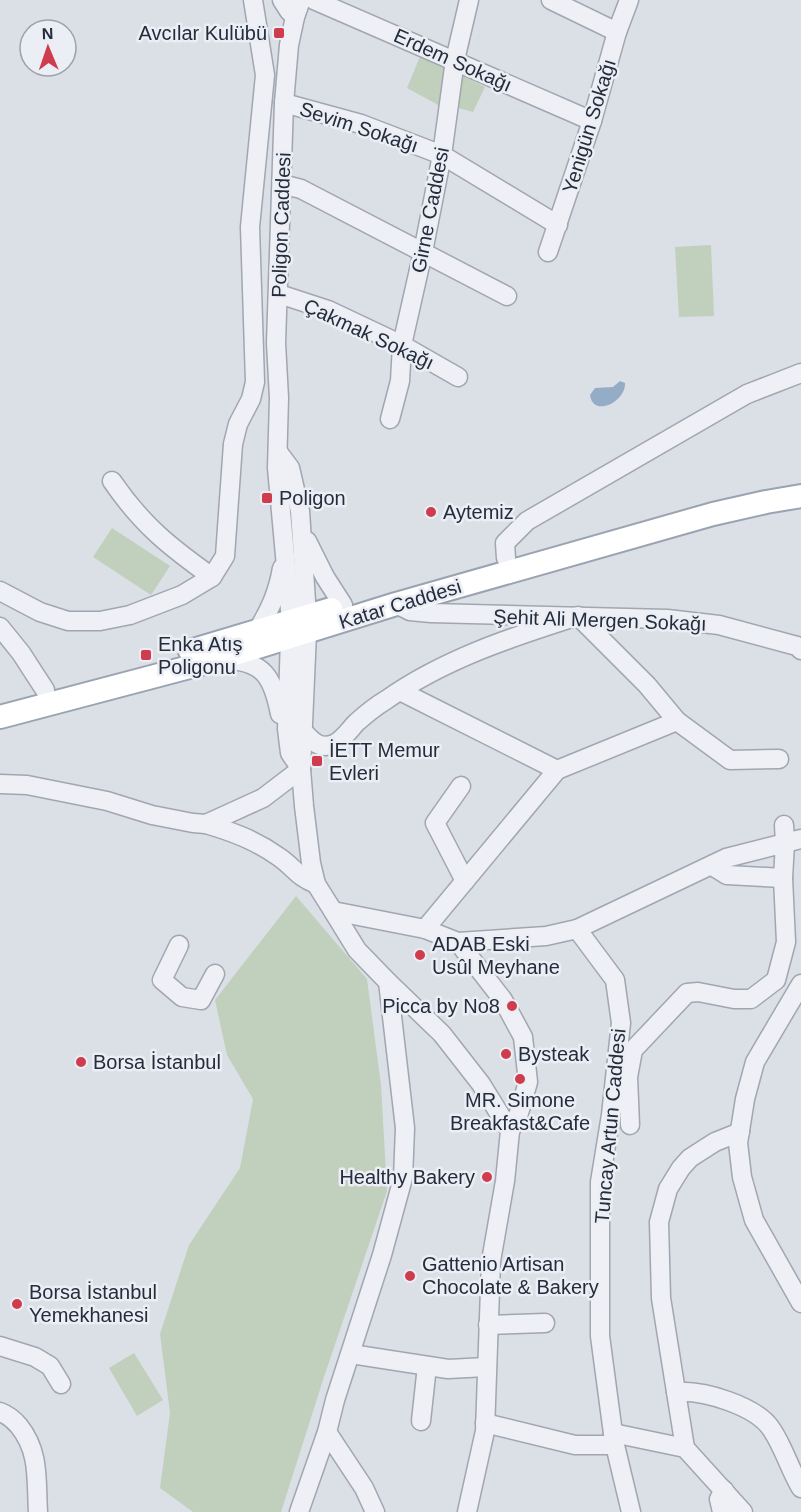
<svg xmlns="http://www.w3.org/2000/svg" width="801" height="1512" font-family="Arial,sans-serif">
  <rect width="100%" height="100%" fill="#dbdfe6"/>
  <g fill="#c1d0bc">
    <polygon points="421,54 447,65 440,106 407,88"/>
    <polygon points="462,76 485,87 473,112 458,108"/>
    <polygon points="711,245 714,316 679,317 675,247"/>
    <polygon points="112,528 170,566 151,595 93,557"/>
    <polygon points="296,896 367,979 381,1085 387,1191 324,1377 281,1512 193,1512 160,1488 170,1413 160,1334 189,1245 240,1168 253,1099 227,1055 215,1000"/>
    <polygon points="134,1353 163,1400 137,1416 109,1368"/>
  </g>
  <path fill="#95acc7" d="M620,381L625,383C626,402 593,418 590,395L595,388L613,387Z"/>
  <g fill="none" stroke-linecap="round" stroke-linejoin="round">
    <g stroke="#a1a6b0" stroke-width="21">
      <g id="minor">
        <polyline points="282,0 289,11 295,17"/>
        <polyline points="314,0 592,121"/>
        <polyline points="551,0 617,32"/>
        <polyline points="284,103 361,124 442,155 558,225"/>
        <polyline points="282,184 301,189 507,296"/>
        <polyline points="548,252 592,121 617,32 629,0"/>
        <polyline points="279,294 328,310 402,345 458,377"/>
        <polyline points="390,419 400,381 402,345 423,252 442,155 455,60 469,0"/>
        <polyline points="278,452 290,468 300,511 307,616"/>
        <path d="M112,481C142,525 170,547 212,577"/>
        <polyline points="307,541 325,577 343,605"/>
        <polyline points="506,558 505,543 527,521 747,394 801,373"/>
        <polyline points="0,591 40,612 68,621 100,621 130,615 182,595 212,577 225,556 233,444 238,424 251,399 255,382 250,227 265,75 253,0"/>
        <polyline points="396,604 410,611 431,613 667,619 719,625 797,646 801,650"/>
        <polyline points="291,621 277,468 279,398 276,343 284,103 289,45 295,17 301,0"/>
        <polyline points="0,627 21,653 45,690"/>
        <path d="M257,631C270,610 278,592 282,568"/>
        <polyline points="307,633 301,769 304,806 311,863 316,884 333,911 425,929 458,942 546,936 577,929 726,858 785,843 783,878 727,875 711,865"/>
        <polyline points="290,638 287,729 290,753 301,769"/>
        <path d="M224,660C264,660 273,678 280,714"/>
        <polyline points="400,691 557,770"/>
        <path d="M303,731C312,741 320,750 334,744C343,740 350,729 357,722C366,714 376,706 386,700C444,659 512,637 578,616L647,685L677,721"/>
        <polyline points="0,784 27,785 107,801 152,815 193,823 206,824 263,798 301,769"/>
        <polyline points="461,786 435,823 465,881"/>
        <path d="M206,824C233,832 255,840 279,857C295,868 296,876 316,884"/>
        <polyline points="784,825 785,843 801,839"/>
        <polyline points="425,929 557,770 677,721 730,760 779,759"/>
        <polyline points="577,929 615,980 621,1023 611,1115 600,1182 600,1336 614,1441 631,1512"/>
        <polyline points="458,942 503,1000 523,1037 528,1082 519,1113 510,1131"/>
        <polyline points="179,945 162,980 182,997 201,1000 215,974"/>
        <polyline points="388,982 442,1034 481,1084 510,1131 505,1181 491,1261 485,1431 467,1512"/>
        <polyline points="801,984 755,1062 745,1099 738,1143 742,1177 754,1220 801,1303"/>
        <polyline points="630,1125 628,1077 633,1050 687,993 698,992 734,999 751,999 776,980 786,942 783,878"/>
        <polyline points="488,1325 545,1323"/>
        <polyline points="0,1346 35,1357 50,1366 61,1384"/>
        <polyline points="351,1354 448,1369 487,1367"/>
        <path d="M676,1392C704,1390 757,1406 772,1430C784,1448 790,1470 801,1488"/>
        <path d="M0,1412C8,1415 14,1420 19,1426C40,1452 36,1480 38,1512"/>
        <polyline points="421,1421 427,1366"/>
        <polyline points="485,1423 575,1445 615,1445"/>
        <polyline points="327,1432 364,1488 375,1512"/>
        <polyline points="613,1433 685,1448 743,1512"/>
        <polyline points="685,1448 661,1298 659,1222 668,1189 681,1168 690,1158 715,1142 740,1132"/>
        <polyline points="299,1512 327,1432 335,1400 382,1255 403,1178 405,1128 388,982 357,950 333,911"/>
        <polyline points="722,1512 719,1499 724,1490"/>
      </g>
    </g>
    <g stroke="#9ba3b2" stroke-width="26">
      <g id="major">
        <polyline points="190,651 331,609"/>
        <polyline points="0,717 216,660 396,604 713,514 766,502 801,496"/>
      </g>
    </g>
    <use href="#minor" stroke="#eef0f5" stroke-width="18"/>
    <use href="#major" stroke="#fff" stroke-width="22"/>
  </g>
  <g fill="#cf3c4e" stroke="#ebeef4" stroke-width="2">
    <rect x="273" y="27" width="12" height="12" rx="3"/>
    <rect x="261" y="492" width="12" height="12" rx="3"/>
    <circle cx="431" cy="512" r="6"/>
    <rect x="140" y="649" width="12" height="12" rx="3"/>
    <rect x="311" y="755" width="12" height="12" rx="3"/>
    <circle cx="420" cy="955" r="6"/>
    <circle cx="512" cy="1006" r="6"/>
    <circle cx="506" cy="1054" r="6"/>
    <circle cx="81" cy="1062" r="6"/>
    <circle cx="520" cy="1079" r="6"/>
    <circle cx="487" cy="1177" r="6"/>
    <circle cx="410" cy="1276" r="6"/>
    <circle cx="17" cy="1304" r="6"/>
  </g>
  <g text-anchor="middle" stroke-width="5" stroke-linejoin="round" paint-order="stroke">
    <g font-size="20" fill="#252d3c" stroke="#ebeef4" text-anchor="start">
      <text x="267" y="40" text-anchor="end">Avcılar Kulübü</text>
      <text x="279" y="505">Poligon</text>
      <text x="443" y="519">Aytemiz</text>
      <text x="158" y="651">Enka Atış<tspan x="158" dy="23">Poligonu</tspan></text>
      <text x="329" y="757">İETT Memur<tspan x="329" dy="23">Evleri</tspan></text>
      <text x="432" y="951">ADAB Eski<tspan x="432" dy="23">Usûl Meyhane</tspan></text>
      <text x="500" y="1013" text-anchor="end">Picca by No8</text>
      <text x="518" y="1061">Bysteak</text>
      <text x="93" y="1069">Borsa İstanbul</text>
      <text x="520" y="1107" text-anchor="middle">MR. Simone<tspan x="520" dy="23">Breakfast&amp;Cafe</tspan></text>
      <text x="475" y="1184" text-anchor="end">Healthy Bakery</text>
      <text x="422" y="1271">Gattenio Artisan<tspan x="422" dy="23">Chocolate &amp; Bakery</tspan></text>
      <text x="29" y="1299">Borsa İstanbul<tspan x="29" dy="23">Yemekhanesi</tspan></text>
    </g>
    <g font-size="20" fill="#252d3c" stroke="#ebeef4">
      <text transform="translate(453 60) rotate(24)" y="7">Erdem Sokağı</text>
      <text transform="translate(589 126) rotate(-73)" y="7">Yenigün Sokağı</text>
      <text transform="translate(359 127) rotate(18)" y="7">Sevim Sokağı</text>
      <text transform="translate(430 210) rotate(-79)" y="7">Girne Caddesi</text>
      <text transform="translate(281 225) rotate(-88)" y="7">Poligon Caddesi</text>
      <text transform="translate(369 334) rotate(25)" y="7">Çakmak Sokağı</text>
      <text transform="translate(400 604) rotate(-17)" y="7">Katar Caddesi</text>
      <text transform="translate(600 620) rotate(2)" y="7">Şehit Ali Mergen Sokağı</text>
      <text transform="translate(610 1126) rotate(-85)" y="7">Tuncay Artun Caddesi</text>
    </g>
  </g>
  <g transform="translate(48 48) rotate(358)"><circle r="28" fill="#ebeef4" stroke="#9ca1aa" stroke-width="1.5"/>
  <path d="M0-4.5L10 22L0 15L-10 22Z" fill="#cf3c4e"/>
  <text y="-9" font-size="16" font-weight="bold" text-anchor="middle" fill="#252d3c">N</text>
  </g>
</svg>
